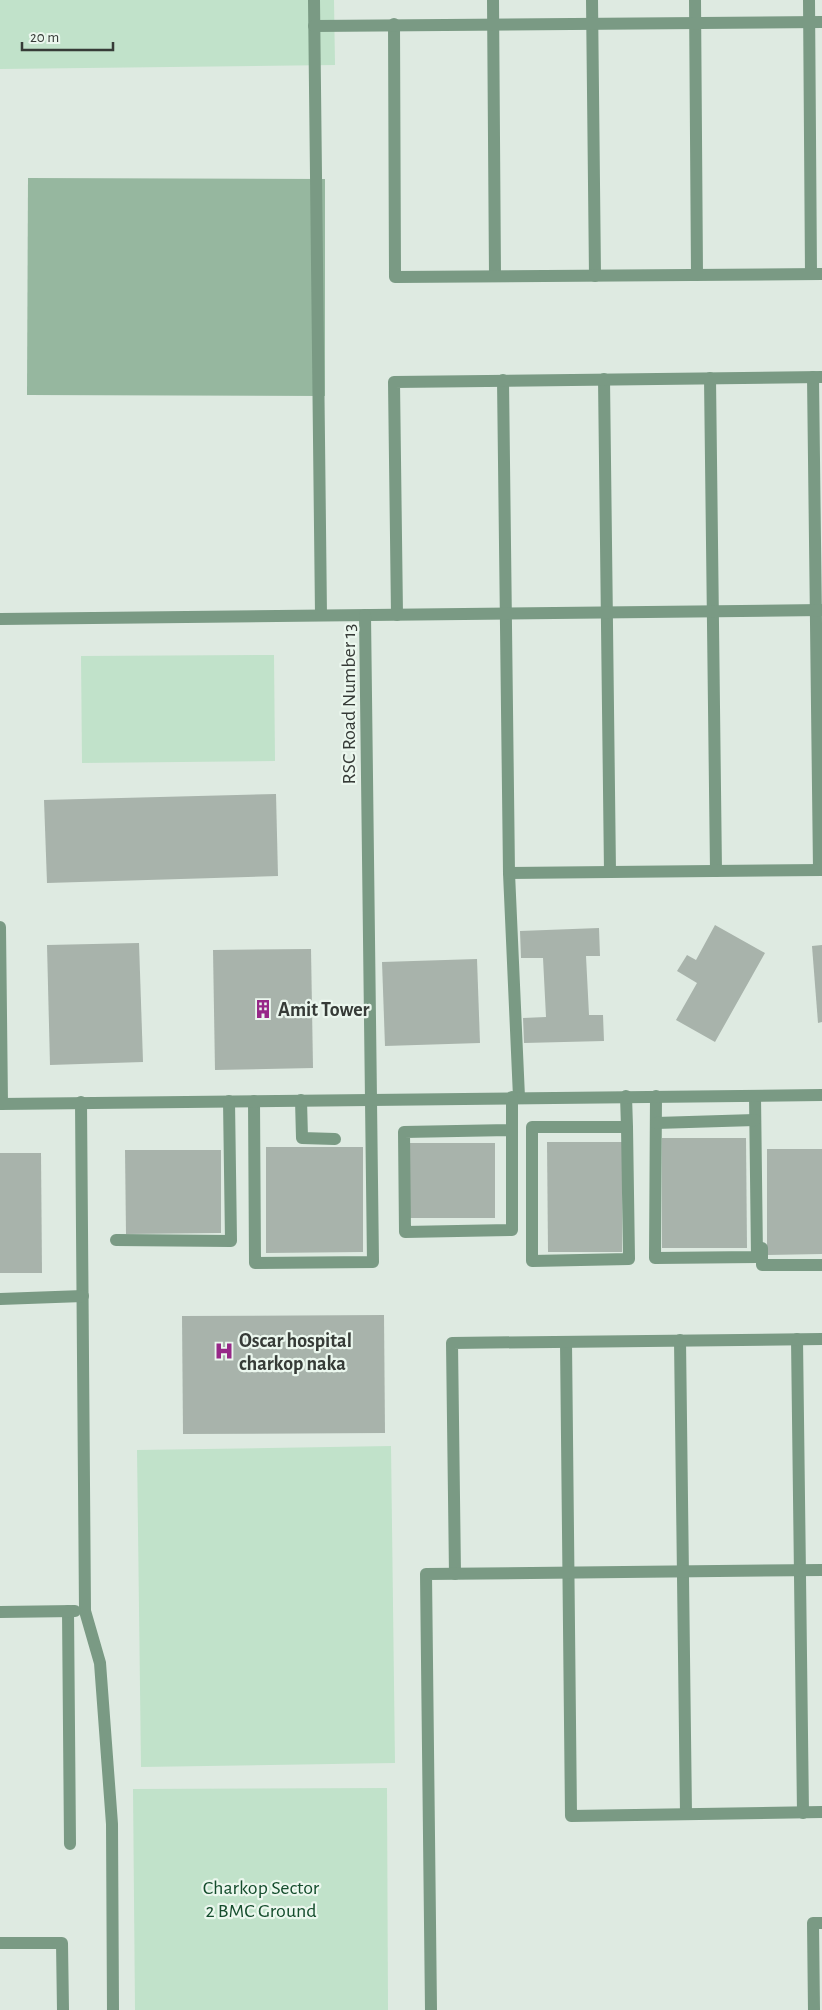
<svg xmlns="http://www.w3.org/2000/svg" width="822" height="2010" font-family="'Alegreya Sans',sans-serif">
  <rect width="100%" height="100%" fill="#deeae1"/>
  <g fill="#c1e2ca">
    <polygon points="0,0 334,0 335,65 0,69"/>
    <polygon points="274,655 275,761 82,763 81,656"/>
    <polygon points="391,1446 395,1763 141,1767 137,1450"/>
    <polygon points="387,1788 388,2010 135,2010 133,1789"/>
  </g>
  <polygon fill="#96b79f" points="28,178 325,179 325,396 27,395"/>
  <g fill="#a8b3ab">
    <polygon points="276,794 278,876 47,883 44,800"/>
    <polygon points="715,925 765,953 715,1042 676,1020 697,983 677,971 687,955 696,960"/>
    <polygon points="599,928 600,956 586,956 589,1015 603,1015 604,1041 524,1043 523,1018 546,1017 543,958 521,958 520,931"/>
    <polygon points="139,943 143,1062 50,1065 47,945"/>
    <polygon points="822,945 822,1022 818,1023 812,946"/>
    <polygon points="311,949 313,1068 215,1070 213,950"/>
    <polygon points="477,959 480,1043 385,1046 382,962"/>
    <polygon points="662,1138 746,1138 747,1248 662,1248"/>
    <polygon points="547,1142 622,1142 622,1252 548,1252"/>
    <rect x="409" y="1143" width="86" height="75"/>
    <polygon points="266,1147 363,1147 363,1252 266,1253"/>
    <polygon points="767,1149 822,1149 822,1254 767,1255"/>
    <polygon points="125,1150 221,1150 221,1233 126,1234"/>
    <polygon points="0,1153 41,1153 42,1273 0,1273"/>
    <polygon points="384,1315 385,1433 183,1434 182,1316"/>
  </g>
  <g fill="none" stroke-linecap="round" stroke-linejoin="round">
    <g stroke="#7a9a84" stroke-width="12">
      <polyline points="314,0 321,615"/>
      <polyline points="493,0 495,276"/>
      <polyline points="592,0 595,276"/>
      <polyline points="695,0 697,275"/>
      <polyline points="809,0 811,274"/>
      <polyline points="394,24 395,277 822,274"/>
      <polyline points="314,26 822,22"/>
      <polyline points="813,377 819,870"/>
      <polyline points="710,378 716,871"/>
      <polyline points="604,379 610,872"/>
      <polyline points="503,380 509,873 519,1097"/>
      <polyline points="397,615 394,382 822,377"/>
      <polyline points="0,619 822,610"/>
      <polyline points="509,873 822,870"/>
      <polyline points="0,927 2,1104"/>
      <polyline points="626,1096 627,1127 532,1127 532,1261 629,1259 627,1127"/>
      <polyline points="656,1096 655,1258 757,1257 755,1096"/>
      <polyline points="301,1100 302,1138 335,1139"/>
      <polyline points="254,1101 255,1263 373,1262 365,615"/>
      <polyline points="81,1102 85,1611 100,1663 112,1824 113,2010"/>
      <polyline points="0,1104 822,1095"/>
      <polyline points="656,1123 755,1120"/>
      <polyline points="512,1130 512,1230 405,1232 404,1132 512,1130 512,1097"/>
      <polyline points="116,1240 231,1241 229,1101"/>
      <polyline points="762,1248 762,1265 822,1265"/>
      <polyline points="0,1299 83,1296"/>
      <polyline points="797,1339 803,1813"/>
      <polyline points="680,1340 686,1814"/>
      <polyline points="566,1342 571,1816 822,1812"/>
      <polyline points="455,1574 452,1343 822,1339"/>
      <polyline points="68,1611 70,1844"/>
      <polyline points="0,1612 75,1611"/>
      <polyline points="0,1943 62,1943 63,2010"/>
      <polyline points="431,2010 426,1574 822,1570"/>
      <polyline points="814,2010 813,1923 822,1923"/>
    </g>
  </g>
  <defs>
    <g id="building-bare" transform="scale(1.5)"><path d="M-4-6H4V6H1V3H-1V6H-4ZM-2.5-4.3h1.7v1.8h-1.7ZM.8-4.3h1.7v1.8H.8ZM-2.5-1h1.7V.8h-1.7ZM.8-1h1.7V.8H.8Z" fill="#972888" stroke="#ebf7ee" stroke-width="2.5" paint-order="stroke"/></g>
    <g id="hospital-bare" transform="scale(1.5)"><path d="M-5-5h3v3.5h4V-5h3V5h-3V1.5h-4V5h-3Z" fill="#972888" stroke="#ebf7ee" stroke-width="2.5" paint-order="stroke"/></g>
  </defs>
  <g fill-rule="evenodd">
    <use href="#building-bare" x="263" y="1009"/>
    <use href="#hospital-bare" x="224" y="1351"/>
  </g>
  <g text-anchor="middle" stroke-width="4.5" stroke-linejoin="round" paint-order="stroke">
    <g font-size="20" fill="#363b37" stroke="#ebf7ee">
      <text transform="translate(348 704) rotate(-90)" y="7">RSC Road Number 13</text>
    </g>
    <g font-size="20" font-weight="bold" fill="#363b37" stroke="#ebf7ee" text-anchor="start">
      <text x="278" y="1016">Amit Tower</text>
      <text x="239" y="1347">Oscar hospital<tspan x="239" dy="23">charkop naka</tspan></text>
    </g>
    <g font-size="20" fill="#154d2d" stroke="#ebf7ee">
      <text x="261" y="1894">Charkop Sector<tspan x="261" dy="23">2 BMC Ground</tspan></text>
    </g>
  </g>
  <path d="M22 42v8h91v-8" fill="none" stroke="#363b37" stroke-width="2.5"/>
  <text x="30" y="42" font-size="15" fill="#363b37" stroke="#ebf7ee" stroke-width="4" paint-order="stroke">20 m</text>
</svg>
